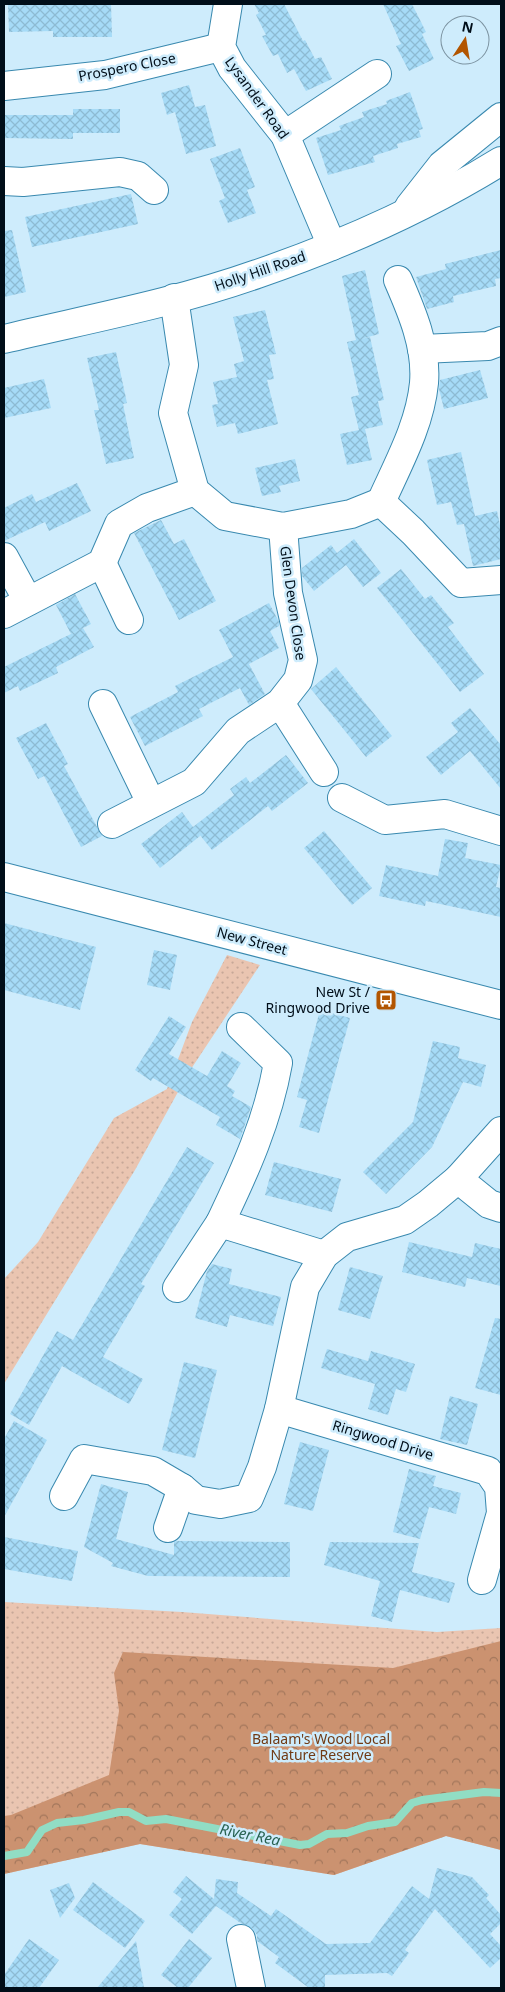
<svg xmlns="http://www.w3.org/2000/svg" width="505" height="1992" font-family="'Noto Sans',sans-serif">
  <defs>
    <pattern id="grass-dots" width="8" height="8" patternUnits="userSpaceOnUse" patternTransform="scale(1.25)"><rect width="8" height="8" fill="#eac5b1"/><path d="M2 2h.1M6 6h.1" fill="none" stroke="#c7a898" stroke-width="1.8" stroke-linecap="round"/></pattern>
    <pattern id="forest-crowns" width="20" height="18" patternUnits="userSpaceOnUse" patternTransform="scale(1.25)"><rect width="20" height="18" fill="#cb9270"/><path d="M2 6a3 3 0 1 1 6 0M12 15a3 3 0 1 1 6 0" fill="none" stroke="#a2765b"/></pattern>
    <pattern id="building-cross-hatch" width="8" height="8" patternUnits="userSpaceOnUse" patternTransform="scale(1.25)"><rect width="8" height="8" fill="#a6dbf7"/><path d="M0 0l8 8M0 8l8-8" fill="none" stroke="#8dbbd3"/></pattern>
  </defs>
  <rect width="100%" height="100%" fill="#ceecfc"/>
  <g fill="url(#grass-dots)">
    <polygon points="227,955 260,965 189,1072 135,1170 4,1384 4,1279 38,1242 114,1118 167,1089 192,1022"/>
    <polygon points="4,1602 182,1612 437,1632 501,1628 501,1850 446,1836 334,1875 140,1844 4,1874"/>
  </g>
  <polygon fill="url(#forest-crowns)" points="501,1641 501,1850 446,1836 334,1875 140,1844 4,1874 4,1816 11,1815 109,1775 119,1711 114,1673 123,1652 393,1668"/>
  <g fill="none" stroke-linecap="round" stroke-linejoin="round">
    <polyline stroke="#91ddc4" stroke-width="8" points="4,1856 27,1852 42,1830 57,1823 84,1820 119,1812 129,1812 146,1821 166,1819 300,1845 309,1844 327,1834 347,1833 368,1826 395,1822 412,1803 422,1800 484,1792 501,1793"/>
  </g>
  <g fill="url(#building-cross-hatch)">
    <polygon points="8,4 111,4 112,37 53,37 53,31 9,32"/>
    <polygon points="254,4 284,4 303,41 305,40 315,59 321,57 332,79 306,91 294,69 287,73 278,54 273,56 262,36 266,35 256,15 259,13"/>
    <polygon points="383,4 412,4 426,32 422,34 434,59 409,71 396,46 401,44"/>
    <polygon points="189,85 195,107 205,105 216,146 186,154 175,112 167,115 161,93"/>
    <polygon points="410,92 423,129 419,130 421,137 397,144 398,148 373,156 375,162 328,175 316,138 341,130 339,126 364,117 362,112 387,104 386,101"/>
    <rect x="73" y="109" width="47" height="24"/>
    <polygon points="4,115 73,115 73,139 4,138"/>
    <polygon points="240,148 255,187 247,190 256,213 228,223 219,201 225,198 210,159"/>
    <polygon points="131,194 138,224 32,247 25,217"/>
    <polygon points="12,230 26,292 4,297 4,231"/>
    <polygon points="501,250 501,278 495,279 496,286 453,296 454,302 427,309 416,277 446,269 445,264"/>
    <polygon points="365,270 379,334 361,339 370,337 384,400 378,401 383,425 365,429 372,460 347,465 340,434 359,430 351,397 359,395 347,342 356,340 342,276"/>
    <polygon points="265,310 276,354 269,355 274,379 267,380 278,424 238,434 235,423 217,427 212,405 218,404 213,382 237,377 234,364 244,361 233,317"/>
    <polygon points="116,352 127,403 123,404 134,458 106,464 94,410 99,410 87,358"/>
    <polygon points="480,370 488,398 444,409 439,389 440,380"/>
    <polygon points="44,379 51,408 4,418 4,388"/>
    <polygon points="461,452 475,516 497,511 501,530 501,559 473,566 464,524 457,525 451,502 437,505 427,460"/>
    <polygon points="295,459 300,481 279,486 281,492 262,496 255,468"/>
    <polygon points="77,483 91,511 49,531 45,522 4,541 4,508 32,494 36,502"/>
    <polygon points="161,520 174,544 184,539 216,601 179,620 134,533"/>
    <polygon points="354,539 381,573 363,587 346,565 314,591 302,576 302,568 331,545 337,553"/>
    <polygon points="401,569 425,599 431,595 454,623 448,627 484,674 460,692 377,588"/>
    <polygon points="75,594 91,624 71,634 56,605"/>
    <polygon points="269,603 279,622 279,626 270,631 279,648 249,664 265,694 249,705 240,688 199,709 203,716 145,746 130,717 178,692 175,686 233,657 219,630"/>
    <polygon points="83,628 94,647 56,667 58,673 20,691 18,686 4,693 4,667"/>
    <polygon points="336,667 392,736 366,757 311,689"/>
    <polygon points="470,708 501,745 501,789 470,751 441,775 426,757 458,732 451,723"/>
    <polygon points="46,723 68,764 64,766 102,836 81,847 44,776 38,779 16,738"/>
    <polygon points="286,755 308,783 272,811 268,806 212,850 199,834 200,836 160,868 141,844 182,812 193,827 234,795 230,789 246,777 250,783"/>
    <polygon points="324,831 372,888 352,905 304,848"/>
    <polygon points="445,839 468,843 465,858 501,865 496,887 501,888 501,917 426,901 425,906 379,896 386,865 438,876"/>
    <polygon points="4,923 96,947 80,1010 4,990"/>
    <polygon points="154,950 177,955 170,990 147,985"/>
    <polygon points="320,1010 350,1018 319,1133 299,1127 307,1100 297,1097"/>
    <polygon points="169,1016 186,1027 169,1054 207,1076 222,1051 241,1063 227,1086 235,1091 232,1096 251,1107 240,1139 216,1125 220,1117 153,1078 151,1081 135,1070"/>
    <polygon points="433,1041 460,1047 458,1058 486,1065 481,1087 463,1082 432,1147 386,1194 363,1172 413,1122"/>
    <polygon points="187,1147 214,1163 141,1284 145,1286 103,1357 143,1379 129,1404 62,1366 29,1425 10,1414 57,1331 73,1340"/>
    <polygon points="274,1162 341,1179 332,1212 265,1195"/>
    <polygon points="409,1242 472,1257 475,1243 501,1249 501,1286 467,1278 465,1287 402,1272"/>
    <polygon points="212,1264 232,1269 229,1284 281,1297 273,1326 230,1315 227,1327 195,1318 207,1271"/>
    <polygon points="350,1267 383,1276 370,1319 338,1310"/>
    <polygon points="495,1318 501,1319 501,1395 475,1388"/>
    <polygon points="327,1349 368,1361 371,1351 415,1364 406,1392 396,1389 388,1415 368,1409 375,1384 321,1368"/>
    <polygon points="184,1362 217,1370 195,1458 162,1450"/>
    <polygon points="450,1396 478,1404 467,1445 440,1439"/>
    <polygon points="14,1421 47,1440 4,1517 4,1439"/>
    <polygon points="300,1442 329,1450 313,1511 284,1504"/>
    <polygon points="409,1469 436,1476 433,1486 461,1493 456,1514 429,1507 420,1539 393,1532"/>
    <polygon points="101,1484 128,1492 116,1539 174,1555 174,1542 177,1541 290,1542 290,1577 148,1576 111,1566 113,1563 84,1547"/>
    <polygon points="4,1537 78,1551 72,1581 4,1569"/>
    <polygon points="330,1542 419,1543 412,1572 455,1583 449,1603 400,1590 392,1622 371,1616 380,1581 324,1565"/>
    <polygon points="437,1868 472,1877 489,1895 486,1898 501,1915 501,1923 490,1934 501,1946 501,1958 490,1968 435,1909 405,1950 409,1953 392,1976 387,1973 325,1975 325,1988 309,1988 275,1963 279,1957 257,1941 257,1935 252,1928 242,1924 216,1906 192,1934 169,1915 182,1899 173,1892 186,1876 214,1899 216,1879 238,1882 237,1893 271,1916 276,1909 326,1944 370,1943 412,1886 429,1899"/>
    <polygon points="93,1882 145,1921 125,1948 73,1910"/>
    <polygon points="69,1883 75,1898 60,1918 50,1890"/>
    <polygon points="29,1939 59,1960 39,1988 4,1988 4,1975"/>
    <polygon points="189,1939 212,1958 188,1988 178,1988 161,1975"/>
    <polygon points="136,1941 144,1988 97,1988"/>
  </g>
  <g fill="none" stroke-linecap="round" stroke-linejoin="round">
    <g stroke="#3989af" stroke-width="30">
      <g id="minor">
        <polyline points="228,4 221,47 232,68 285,135 332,246"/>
        <polyline points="4,86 105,75 221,47"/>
        <polyline points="285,135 377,74"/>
        <polyline points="4,181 23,182 120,172 138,176 154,190"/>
        <polyline points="409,207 442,165 501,117"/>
        <path d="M398,280C412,312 427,347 424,383C420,425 398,464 381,502L413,532L461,583L501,580"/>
        <polyline points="174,298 184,365 173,413 195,491 225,516 283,527 351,514 381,502"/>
        <path d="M4,339C88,319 175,303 257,274C342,245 425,208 501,161"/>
        <polyline points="422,349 488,346 501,341"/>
        <polyline points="4,557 28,601"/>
        <polyline points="102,563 129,620"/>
        <polyline points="4,614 102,563 119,524 147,508 195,491"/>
        <polyline points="280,703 324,772"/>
        <polyline points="103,704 151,803"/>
        <polyline points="342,798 385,820 445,814 501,831"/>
        <polyline points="112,824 194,782 238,731 280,703 298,680 303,660 288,593 283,527"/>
        <polyline points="4,877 501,1005"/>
        <polyline points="458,1179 489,1204 501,1208"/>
        <path d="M220,1223C245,1171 268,1120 278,1063L241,1027"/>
        <polyline points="177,1288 220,1223 324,1255"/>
        <polyline points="279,1409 488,1471 499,1487 501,1513 482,1580"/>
        <polyline points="64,1496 84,1459 153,1471 182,1488 196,1500 220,1504 249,1498 262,1467 279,1409 305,1287 324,1255 347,1237 405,1220 428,1204 458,1179 501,1131"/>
        <polyline points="168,1528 182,1488"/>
        <polyline points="241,1939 251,1988"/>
      </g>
    </g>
    <use href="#minor" stroke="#fff" stroke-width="28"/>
  </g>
  <defs>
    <g id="bus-square" transform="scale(1.125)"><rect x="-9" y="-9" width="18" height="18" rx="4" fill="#b25500" stroke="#ceecfc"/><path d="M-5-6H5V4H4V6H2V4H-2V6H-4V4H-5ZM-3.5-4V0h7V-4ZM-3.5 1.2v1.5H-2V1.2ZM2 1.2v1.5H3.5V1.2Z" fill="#fff"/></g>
  </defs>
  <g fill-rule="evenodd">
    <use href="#bus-square" x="386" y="1000"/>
  </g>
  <g text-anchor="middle" stroke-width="5" stroke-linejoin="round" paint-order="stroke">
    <g font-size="14" fill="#000e19" stroke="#ceecfc">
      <text transform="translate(127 67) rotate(-11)" y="5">Prospero Close</text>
      <text transform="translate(257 98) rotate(54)" y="5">Lysander Road</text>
      <text transform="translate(260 271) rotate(-19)" y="5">Holly Hill Road</text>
      <text transform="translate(293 603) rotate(82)" y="5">Glen Devon Close</text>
      <text transform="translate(252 941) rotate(15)" y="5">New Street</text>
      <text transform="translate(383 1440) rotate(17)" y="5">Ringwood Drive</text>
    </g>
    <g font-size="14" fill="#000e19" stroke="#ceecfc" text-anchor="end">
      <text x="370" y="997">New St /<tspan x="370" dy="16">Ringwood Drive</tspan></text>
    </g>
    <g font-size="14" fill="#703a14" stroke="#ceecfc">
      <text x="321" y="1744">Balaam's Wood Local<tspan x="321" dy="16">Nature Reserve</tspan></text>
    </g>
    <g font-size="15" font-style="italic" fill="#276251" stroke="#ceecfc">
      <text transform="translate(250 1835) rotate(11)" y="5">River Rea</text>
    </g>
  </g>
  <rect width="505" height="1992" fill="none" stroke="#000e19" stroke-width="10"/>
  <g transform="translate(465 40) rotate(12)"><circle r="24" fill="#ceecfc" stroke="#7c93a1"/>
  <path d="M0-4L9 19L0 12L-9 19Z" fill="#b25500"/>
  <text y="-8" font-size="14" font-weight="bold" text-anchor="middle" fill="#000e19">N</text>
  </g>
</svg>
